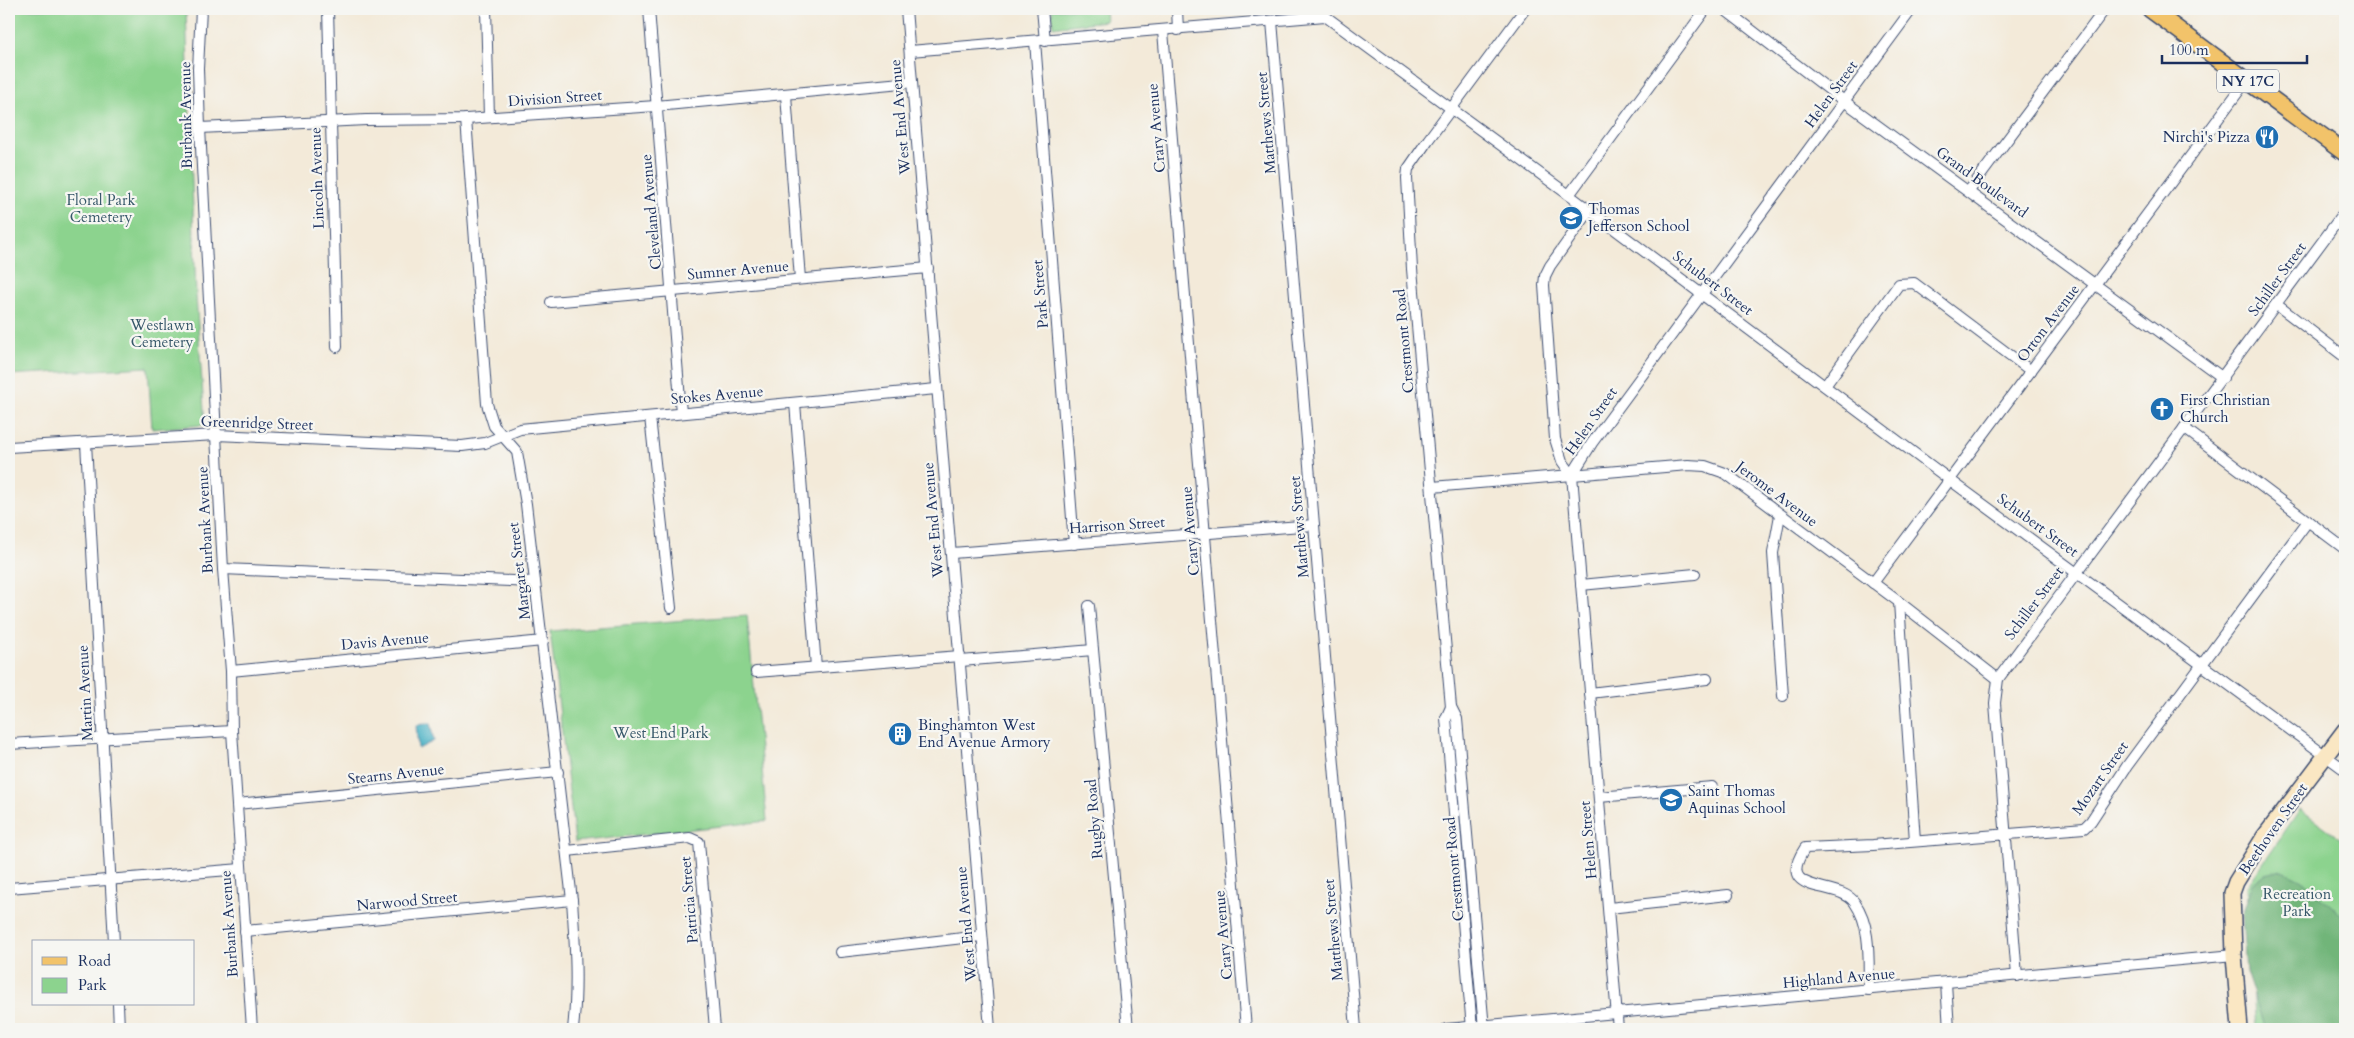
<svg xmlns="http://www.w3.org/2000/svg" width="2354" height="1038" font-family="Cardo,serif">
  <rect width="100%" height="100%" fill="#f6f6f2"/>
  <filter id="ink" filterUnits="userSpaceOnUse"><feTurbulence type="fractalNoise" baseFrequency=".02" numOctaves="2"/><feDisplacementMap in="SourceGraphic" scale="10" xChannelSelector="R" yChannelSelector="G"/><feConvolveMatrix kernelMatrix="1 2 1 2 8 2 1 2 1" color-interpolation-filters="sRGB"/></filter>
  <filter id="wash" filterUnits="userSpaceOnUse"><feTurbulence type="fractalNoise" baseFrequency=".0096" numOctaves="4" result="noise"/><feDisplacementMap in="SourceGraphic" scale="20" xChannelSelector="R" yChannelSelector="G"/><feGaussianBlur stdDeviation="1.12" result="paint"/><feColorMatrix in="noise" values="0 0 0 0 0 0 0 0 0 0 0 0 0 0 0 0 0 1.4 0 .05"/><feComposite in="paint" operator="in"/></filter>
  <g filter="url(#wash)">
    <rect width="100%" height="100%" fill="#f3ead9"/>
    <g fill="#8cd38e" stroke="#548176">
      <polygon points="9,9 186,9 196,296 205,425 152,429 148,367 9,375"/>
      <polygon points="1052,9 1105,9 1106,21 1053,27"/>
      <polygon points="747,615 767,821 575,842 550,631"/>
      <polygon points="2300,809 2345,842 2345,1029 2256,1029 2246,888"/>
    </g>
    <polygon fill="#71b579" stroke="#46726c" points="2282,870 2302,880 2345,918 2345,1029 2265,1029 2246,972 2242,915 2252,884 2265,874"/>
    <polygon fill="#43aec2" stroke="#2f6e90" points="430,723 434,741 418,749 416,725"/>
  </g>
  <g filter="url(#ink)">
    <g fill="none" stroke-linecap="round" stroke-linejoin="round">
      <g stroke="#3b4b70" stroke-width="12">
        <g id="street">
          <polyline points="201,9 198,69 200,128 223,569 231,671 232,731 252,1029"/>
          <polyline points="328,9 337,347"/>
          <polyline points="486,9 489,117"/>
          <polyline points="649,9 681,413"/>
          <polyline points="906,9 990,1029"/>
          <polyline points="1042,9 1045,41"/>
          <polyline points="1177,9 1178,30"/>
          <polyline points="1724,9 1844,101 2223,378"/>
          <polyline points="1272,21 1356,1029"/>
          <polyline points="1163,31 1246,1029"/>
          <polyline points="1035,41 1074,544"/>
          <polyline points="910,51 1325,16 1569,195 1950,480 2345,770"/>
          <polyline points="786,95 800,279"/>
          <path d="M466,119L487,404L494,426L517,452L526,504L572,900C575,944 578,985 573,1029"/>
          <polyline points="200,128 366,120 466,119 656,106 912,82"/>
          <polyline points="1969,191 2105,9"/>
          <polyline points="1569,195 1706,9"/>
          <polyline points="551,302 928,268"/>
          <polyline points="2277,305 2345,357"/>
          <polyline points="1825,386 1899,284 1914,283 2031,371"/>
          <polyline points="795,403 816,667"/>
          <polyline points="650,417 671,608"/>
          <polyline points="2184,428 2345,549"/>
          <polyline points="86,443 114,942"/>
          <polyline points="9,447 216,435 462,446 485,443 520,429 936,389"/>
          <polyline points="1572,475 1562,461 1555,439 1544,285 1545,276 1550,266 1590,210"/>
          <polyline points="1432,487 1688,465 1705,466 1725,473 1899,602 1998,679"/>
          <polyline points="1780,515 1773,553 1783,696"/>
          <polyline points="952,553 1314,525"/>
          <polyline points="223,569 535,582"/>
          <polyline points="1873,583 2247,80"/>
          <polyline points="1581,585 1695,574"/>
          <polyline points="1899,602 1915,841"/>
          <polyline points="1089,606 1128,1029"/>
          <polyline points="961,661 1093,650"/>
          <polyline points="231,671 543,641"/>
          <polyline points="756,672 960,656"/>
          <polyline points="1590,693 1707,679"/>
          <polyline points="1451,707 1446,718 1472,1029"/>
          <polyline points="9,744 232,731"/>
          <polyline points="1599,797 1712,787"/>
          <polyline points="237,804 558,772"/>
          <polyline points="567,851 690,838 699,842 715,1029"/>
          <polyline points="9,888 241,869"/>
          <polyline points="1609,908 1728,895"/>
          <polyline points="245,931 572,900"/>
          <polyline points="840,952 981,936"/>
          <polyline points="2017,976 1995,703 1998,679 2345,211"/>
          <polyline points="1946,983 1949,1029"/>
          <path d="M1869,990C1868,963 1872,927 1855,903C1839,879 1773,897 1805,848L1873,845L2084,828L2091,821L2127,766L2308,521"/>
          <polyline points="118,1004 119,1029"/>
          <polyline points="1446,1029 2234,955"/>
          <polyline points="1484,1029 1457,719 1451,707 1412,269 1407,178 1408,169 1428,140 1525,9"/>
          <polyline points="1618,1029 1572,475 1592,443 1912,9"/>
        </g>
      </g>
      <g stroke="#3b4b70" stroke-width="18">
        <polyline id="secondary" points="2240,1029 2234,955 2232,893 2236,882 2264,837 2345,730"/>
      </g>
      <g stroke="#3b4b70" stroke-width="19">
        <polyline id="primary" points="2150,9 2345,153"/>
      </g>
      <use href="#street" stroke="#fff" stroke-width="10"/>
      <use href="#secondary" stroke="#fae7c3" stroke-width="15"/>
      <use href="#primary" stroke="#f2c36a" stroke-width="16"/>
    </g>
  </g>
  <defs>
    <g id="restaurant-disc" transform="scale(1.25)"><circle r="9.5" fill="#1f6fb2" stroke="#f6f6f2"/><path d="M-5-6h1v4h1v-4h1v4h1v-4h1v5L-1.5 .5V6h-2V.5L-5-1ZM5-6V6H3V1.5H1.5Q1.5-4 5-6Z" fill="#fff"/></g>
    <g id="school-disc" transform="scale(1.25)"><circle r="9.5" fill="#1f6fb2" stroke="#f6f6f2"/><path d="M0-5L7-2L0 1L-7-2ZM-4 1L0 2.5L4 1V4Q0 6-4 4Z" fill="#fff"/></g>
    <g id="church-disc" transform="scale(1.25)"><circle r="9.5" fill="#1f6fb2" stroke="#f6f6f2"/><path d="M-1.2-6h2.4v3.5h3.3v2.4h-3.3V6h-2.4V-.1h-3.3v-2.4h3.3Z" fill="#fff"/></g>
    <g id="building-disc" transform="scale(1.25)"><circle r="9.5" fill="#1f6fb2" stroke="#f6f6f2"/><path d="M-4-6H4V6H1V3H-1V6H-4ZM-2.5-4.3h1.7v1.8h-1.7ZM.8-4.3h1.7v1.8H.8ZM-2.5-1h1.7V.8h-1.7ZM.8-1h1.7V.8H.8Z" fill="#fff"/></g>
  </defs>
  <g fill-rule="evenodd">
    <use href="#restaurant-disc" x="2267" y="137"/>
    <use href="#school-disc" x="1571" y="218"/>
    <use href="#church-disc" x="2162" y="409"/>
    <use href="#building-disc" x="900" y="734"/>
    <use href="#school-disc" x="1671" y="800"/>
  </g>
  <g text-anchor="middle" stroke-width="4.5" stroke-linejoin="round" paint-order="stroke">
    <rect fill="#f6f6f2" stroke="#5d6b8a" stroke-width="1" x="2217" y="69.5" width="62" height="23" rx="4"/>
    <g font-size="14" font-weight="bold" fill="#1b2f5e">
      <text x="2248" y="86">NY 17C</text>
    </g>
    <g font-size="15" fill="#1b2f5e" stroke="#f6f6f2">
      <text transform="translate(1831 94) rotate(-54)" y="5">Helen Street</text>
      <text transform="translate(555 98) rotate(-4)" y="5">Division Street</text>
      <text transform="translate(186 115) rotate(-91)" y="5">Burbank Avenue</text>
      <text transform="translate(900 117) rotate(-95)" y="5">West End Avenue</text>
      <text transform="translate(1266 123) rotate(-95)" y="5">Matthews Street</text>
      <text transform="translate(1156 128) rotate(-95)" y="5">Crary Avenue</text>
      <text transform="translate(317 178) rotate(-92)" y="5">Lincoln Avenue</text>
      <text transform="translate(1982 182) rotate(36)" y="5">Grand Boulevard</text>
      <text transform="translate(651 212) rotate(-95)" y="5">Cleveland Avenue</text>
      <text transform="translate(738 270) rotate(-5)" y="5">Sumner Avenue</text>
      <text transform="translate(2277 279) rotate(-54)" y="5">Schiller Street</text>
      <text transform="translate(1713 283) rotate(37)" y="5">Schubert Street</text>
      <text transform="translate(1040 294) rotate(-95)" y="5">Park Street</text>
      <text transform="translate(2048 323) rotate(-53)" y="5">Orton Avenue</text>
      <text transform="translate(1404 341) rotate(-95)" y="5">Crestmont Road</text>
      <text transform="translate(717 395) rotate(-5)" y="5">Stokes Avenue</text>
      <text transform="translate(1591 421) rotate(-55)" y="5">Helen Street</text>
      <text transform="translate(257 423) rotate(2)" y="5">Greenridge Street</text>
      <text transform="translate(1777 494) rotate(37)" y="5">Jerome Avenue</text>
      <text transform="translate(205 520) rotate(-93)" y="5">Burbank Avenue</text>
      <text transform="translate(933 520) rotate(-95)" y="5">West End Avenue</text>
      <text transform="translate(1117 525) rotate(-4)" y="5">Harrison Street</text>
      <text transform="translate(2038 525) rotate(36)" y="5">Schubert Street</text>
      <text transform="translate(1299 527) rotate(-95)" y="5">Matthews Street</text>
      <text transform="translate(1190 531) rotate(-95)" y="5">Crary Avenue</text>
      <text transform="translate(519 571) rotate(-97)" y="5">Margaret Street</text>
      <text transform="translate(2034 603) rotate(-53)" y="5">Schiller Street</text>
      <text transform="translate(385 641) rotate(-5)" y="5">Davis Avenue</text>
      <text transform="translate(85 693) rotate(-93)" y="5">Martin Avenue</text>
      <text transform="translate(396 774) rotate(-6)" y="5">Stearns Avenue</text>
      <text transform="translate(2100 778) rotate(-55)" y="5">Mozart Street</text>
      <text transform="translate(1094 819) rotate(-95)" y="5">Rugby Road</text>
      <text transform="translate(2273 829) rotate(-55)" y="5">Beethoven Street</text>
      <text transform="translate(1588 840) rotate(-95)" y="5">Helen Street</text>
      <text transform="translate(1454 869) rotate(-95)" y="5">Crestmont Road</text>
      <text transform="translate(689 900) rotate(-95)" y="5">Patricia Street</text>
      <text transform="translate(407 901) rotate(-5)" y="5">Narwood Street</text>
      <text transform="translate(229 924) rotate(-94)" y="5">Burbank Avenue</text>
      <text transform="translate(966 924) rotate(-95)" y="5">West End Avenue</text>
      <text transform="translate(1333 930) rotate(-95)" y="5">Matthews Street</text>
      <text transform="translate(1223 935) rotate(-95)" y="5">Crary Avenue</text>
      <text transform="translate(1839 978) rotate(-5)" y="5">Highland Avenue</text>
    </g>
    <g font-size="15" fill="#1b2f5e" stroke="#f6f6f2" text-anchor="start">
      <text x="2250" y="142" text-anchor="end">Nirchi's Pizza</text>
      <text x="1588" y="214">Thomas<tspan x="1588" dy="17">Jefferson School</tspan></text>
      <text x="2180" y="405">First Christian<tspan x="2180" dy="17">Church</tspan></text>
      <text x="918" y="730">Binghamton West<tspan x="918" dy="17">End Avenue Armory</tspan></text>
      <text x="1688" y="796">Saint Thomas<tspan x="1688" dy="17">Aquinas School</tspan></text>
    </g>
    <g font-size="15" fill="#37586a" stroke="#f6f6f2">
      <text x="101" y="205">Floral Park<tspan x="101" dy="17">Cemetery</tspan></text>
      <text x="162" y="330">Westlawn<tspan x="162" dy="17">Cemetery</tspan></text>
      <text x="661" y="738">West End Park</text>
      <text x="2297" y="899">Recreation<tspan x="2297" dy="17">Park</tspan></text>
    </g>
  </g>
  <rect width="2354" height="1038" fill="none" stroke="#f6f6f2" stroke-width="30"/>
  <rect x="32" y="940" width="162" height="65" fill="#f6f6f2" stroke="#9ea6b7"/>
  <rect x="42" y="957" width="25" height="8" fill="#f2c36a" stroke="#9ea6b7"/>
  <text x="78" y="966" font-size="15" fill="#1b2f5e">Road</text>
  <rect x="42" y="978" width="25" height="15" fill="#8cd38e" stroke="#9ea6b7"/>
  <text x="78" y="990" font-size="15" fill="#1b2f5e">Park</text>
  <path d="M2162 55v8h145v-8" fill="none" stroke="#1b2f5e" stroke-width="2.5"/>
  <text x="2169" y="55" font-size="15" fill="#1b2f5e" stroke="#f6f6f2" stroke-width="4" paint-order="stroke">100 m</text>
</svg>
